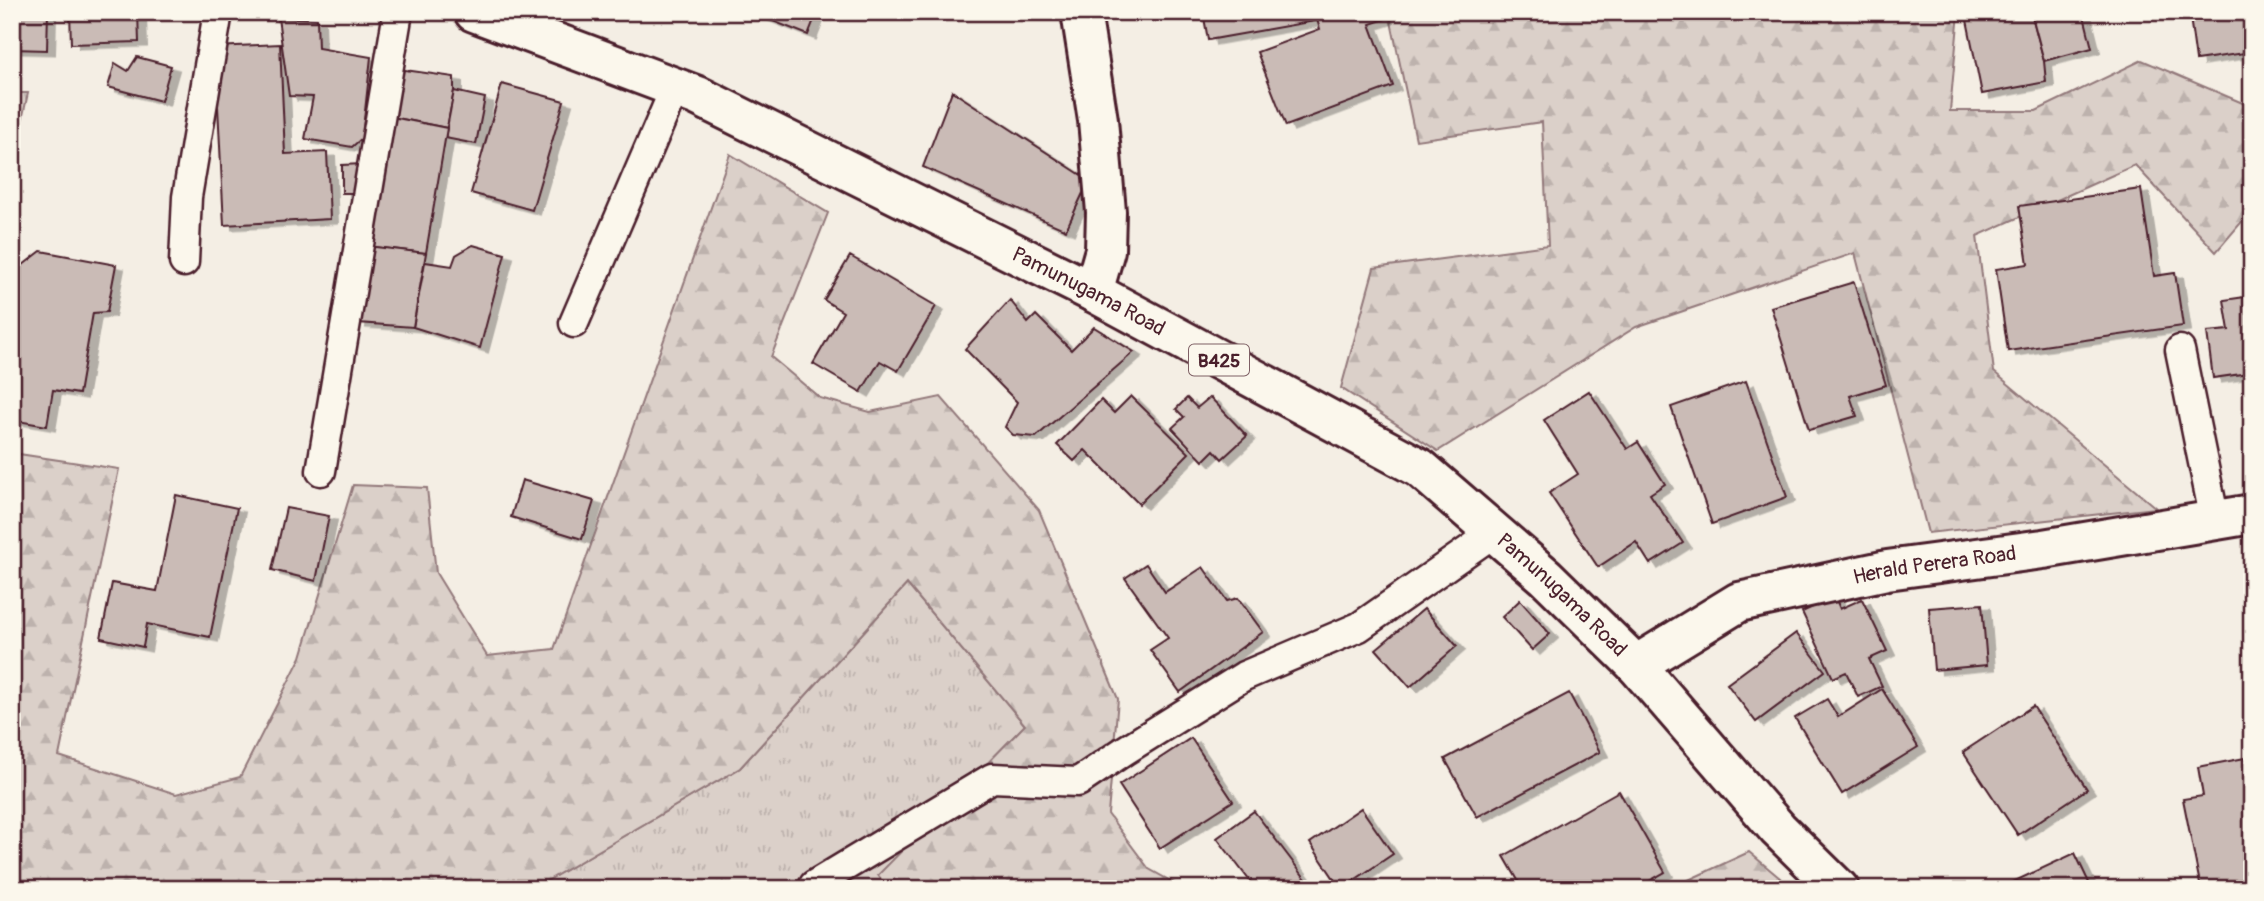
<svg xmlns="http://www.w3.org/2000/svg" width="2264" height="901" font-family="Pangolin,sans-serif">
  <defs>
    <pattern id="grass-tufts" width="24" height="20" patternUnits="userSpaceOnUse" patternTransform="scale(1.75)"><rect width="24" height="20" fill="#dbd0c9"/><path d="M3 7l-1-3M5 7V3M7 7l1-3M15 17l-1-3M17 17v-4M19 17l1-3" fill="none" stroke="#bdb2ad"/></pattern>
    <pattern id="forest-firs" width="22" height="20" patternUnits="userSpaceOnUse" patternTransform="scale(1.75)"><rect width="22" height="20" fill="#dbd0c9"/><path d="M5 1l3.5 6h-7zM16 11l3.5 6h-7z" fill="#bdb2ad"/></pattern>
    <filter id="shadow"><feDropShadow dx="8" dy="4.5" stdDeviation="0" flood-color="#0004"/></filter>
  </defs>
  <rect width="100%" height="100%" fill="#f4eee4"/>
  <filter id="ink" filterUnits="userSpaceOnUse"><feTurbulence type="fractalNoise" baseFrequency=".0143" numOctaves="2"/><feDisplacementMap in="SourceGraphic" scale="14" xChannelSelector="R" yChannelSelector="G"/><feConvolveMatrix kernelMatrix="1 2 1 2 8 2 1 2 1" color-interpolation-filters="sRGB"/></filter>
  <g filter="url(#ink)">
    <g fill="url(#grass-tufts)" stroke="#92787a" stroke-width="2">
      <polygon points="12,93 28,93 12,165"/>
      <polygon points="907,584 1025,725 879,875 888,889 533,889 740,768"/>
    </g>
    <g fill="url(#forest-firs)" stroke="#92787a" stroke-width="2">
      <polygon points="1389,12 1959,12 1950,111 2036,111 2142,60 2252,107 2252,210 2216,252 2135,165 1977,236 1994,372 2156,508 1928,533 1855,253 1636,327 1438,451 1341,388 1374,268 1548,245 1542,122 1416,140"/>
      <polygon points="730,154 828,213 771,357 820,398 870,412 941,397 1039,510 1118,699 1108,814 1149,869 1185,889 888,889 878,875 1025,725 907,584 740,768 533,889 12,889 12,453 119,469 59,756 176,794 240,777 301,657 353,485 427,488 436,573 487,656 554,649"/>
      <polygon points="1749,852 1793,889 1669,889"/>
    </g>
    <g fill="#cabbb6" stroke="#4a1f2b" stroke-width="2" filter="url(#shadow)">
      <polygon points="12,12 48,12 47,50 12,49"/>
      <polygon points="70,12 138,12 139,42 71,44"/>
      <polygon points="750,12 817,12 808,35"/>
      <polygon points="1203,12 1313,12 1315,21 1208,40"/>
      <polygon points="1321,12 1383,12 1385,19 1370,24 1393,86 1286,126 1257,52 1320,29 1315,14"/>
      <polygon points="2003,12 2031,12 2044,61 2046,82 1982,94 1967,20"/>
      <polygon points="2031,12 2083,12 2092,48 2044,61"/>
      <polygon points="2227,12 2252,12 2252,52 2196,60 2190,17"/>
      <polygon points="278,18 317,19 318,48 371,57 362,138 352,147 305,139 313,97 289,96"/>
      <polygon points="280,44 285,154 327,152 330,219 224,225 215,47"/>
      <polygon points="137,57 171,66 161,101 108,87 115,63 128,71"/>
      <polygon points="398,69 454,77 454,91 447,128 392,117"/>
      <polygon points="502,84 564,101 532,210 471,193"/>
      <polygon points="454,91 485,98 476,144 445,138"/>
      <polygon points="952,91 1089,180 1066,230 923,167"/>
      <polygon points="392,117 447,128 426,253 367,246"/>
      <polygon points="362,164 362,193 342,193 342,165"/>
      <polygon points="2141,189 2154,276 2175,273 2183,326 2008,351 1996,269 2028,264 2019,206"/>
      <polygon points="473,245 505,254 480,348 413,327 425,262 452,266 456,255"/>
      <polygon points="367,246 426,253 413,327 358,323"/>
      <polygon points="41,251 116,265 107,312 93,313 79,394 53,390 47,426 12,420 12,283 14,272"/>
      <polygon points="850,256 936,306 898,371 880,361 861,392 813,364 843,312 824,300"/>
      <polygon points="1854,282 1886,385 1850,396 1857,416 1809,430 1771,307"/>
      <polygon points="2252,296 2252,395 2249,373 2213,378 2207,332 2229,330 2224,300"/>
      <polygon points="1010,300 1028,323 1036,315 1071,350 1094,327 1134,352 1036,437 1013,435 1005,427 1017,402 965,349"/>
      <polygon points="1746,381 1787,497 1712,524 1671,407"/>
      <polygon points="1589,391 1627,449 1638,442 1665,484 1650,494 1683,543 1650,564 1636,542 1598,567 1549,493 1578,474 1544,420"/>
      <polygon points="1131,396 1189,453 1139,504 1085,450 1074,461 1057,445 1101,400 1114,413"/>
      <polygon points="1210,397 1247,436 1222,459 1214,450 1203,461 1172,428 1184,417 1176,409 1187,398 1197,408"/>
      <polygon points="522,480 594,501 582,539 511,517"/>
      <polygon points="176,495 237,508 210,637 147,624 143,647 101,638 112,583 157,591"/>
      <polygon points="286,508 329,516 316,581 272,570"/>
      <polygon points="1146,564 1165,592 1203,567 1227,601 1238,598 1263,632 1180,692 1150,650 1168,638 1125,578"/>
      <polygon points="1835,597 1840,609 1862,599 1887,651 1869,659 1882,686 1858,697 1846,672 1833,678 1802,612"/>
      <polygon points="1520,600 1550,634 1532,650 1502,617"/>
      <polygon points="1982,604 1987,665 1934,670 1929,608"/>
      <polygon points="1424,609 1457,646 1410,687 1376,649"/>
      <polygon points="1796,633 1825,671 1756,722 1727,684"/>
      <polygon points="1882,689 1918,747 1842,794 1795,718 1827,699 1838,717"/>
      <polygon points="1569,693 1600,752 1477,817 1445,759"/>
      <polygon points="2033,706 2087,789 2018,835 1963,752"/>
      <polygon points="1191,738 1233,801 1160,848 1119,785"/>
      <polygon points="2250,757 2252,889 2201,889 2183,799 2203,796 2198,767"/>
      <polygon points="1619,791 1665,872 1635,889 1523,889 1504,856"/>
      <polygon points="1361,808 1393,854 1341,889 1310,843"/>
      <polygon points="1254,811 1308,882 1298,889 1256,889 1217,838"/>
      <polygon points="2075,853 2092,889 1998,889"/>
    </g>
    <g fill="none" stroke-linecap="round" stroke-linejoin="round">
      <g stroke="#4a1f2b" stroke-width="33">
        <g id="lane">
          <polyline points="184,262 187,197 218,12"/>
          <polyline points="574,323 675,88"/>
          <polyline points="2180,350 2215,521"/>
          <polyline points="321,471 398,12"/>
          <polyline points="814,885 992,778 1078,782 1124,751 1244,676 1359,627 1495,532"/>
        </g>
      </g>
      <g stroke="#4a1f2b" stroke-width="44">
        <g id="street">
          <polyline points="1081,12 1098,120 1106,212 1105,250 1093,292"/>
          <path id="s1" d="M1636,665L1739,602L1887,570L2043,549L2252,514"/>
        </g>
      </g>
      <g stroke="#4a1f2b" stroke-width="44">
        <g id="primary">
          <path id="s2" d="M474,12L698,96L1093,292L1420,468L1546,577L1636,665L1778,829L1839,889"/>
        </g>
      </g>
      <use href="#lane" stroke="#fbf7ec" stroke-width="28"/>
      <use href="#street" stroke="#fbf7ec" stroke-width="38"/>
      <use href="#primary" stroke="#fbf7ec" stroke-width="38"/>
    </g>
  </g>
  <g text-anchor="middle" stroke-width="5" stroke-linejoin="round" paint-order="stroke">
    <rect fill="#fbf7ec" stroke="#7f6065" stroke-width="2" x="1189" y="344.5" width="60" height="31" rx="5"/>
    <g font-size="19" font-weight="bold" fill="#4a1f2b">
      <text x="1219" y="367">B425</text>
    </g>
    <g font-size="21" fill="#4a1f2b" stroke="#fbf7ec">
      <text dy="7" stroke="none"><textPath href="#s2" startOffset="676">Pamunugama Road</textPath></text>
      <text dy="7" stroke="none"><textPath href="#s1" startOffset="320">Herald Perera Road</textPath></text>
      <text dy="7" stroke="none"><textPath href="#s2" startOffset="1242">Pamunugama Road</textPath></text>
    </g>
  </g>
  <rect width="2264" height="901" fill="none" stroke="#fbf7ec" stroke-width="42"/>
  <rect x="21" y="21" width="2222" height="859" fill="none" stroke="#4a1f2b" stroke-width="2.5" filter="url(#ink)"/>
</svg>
